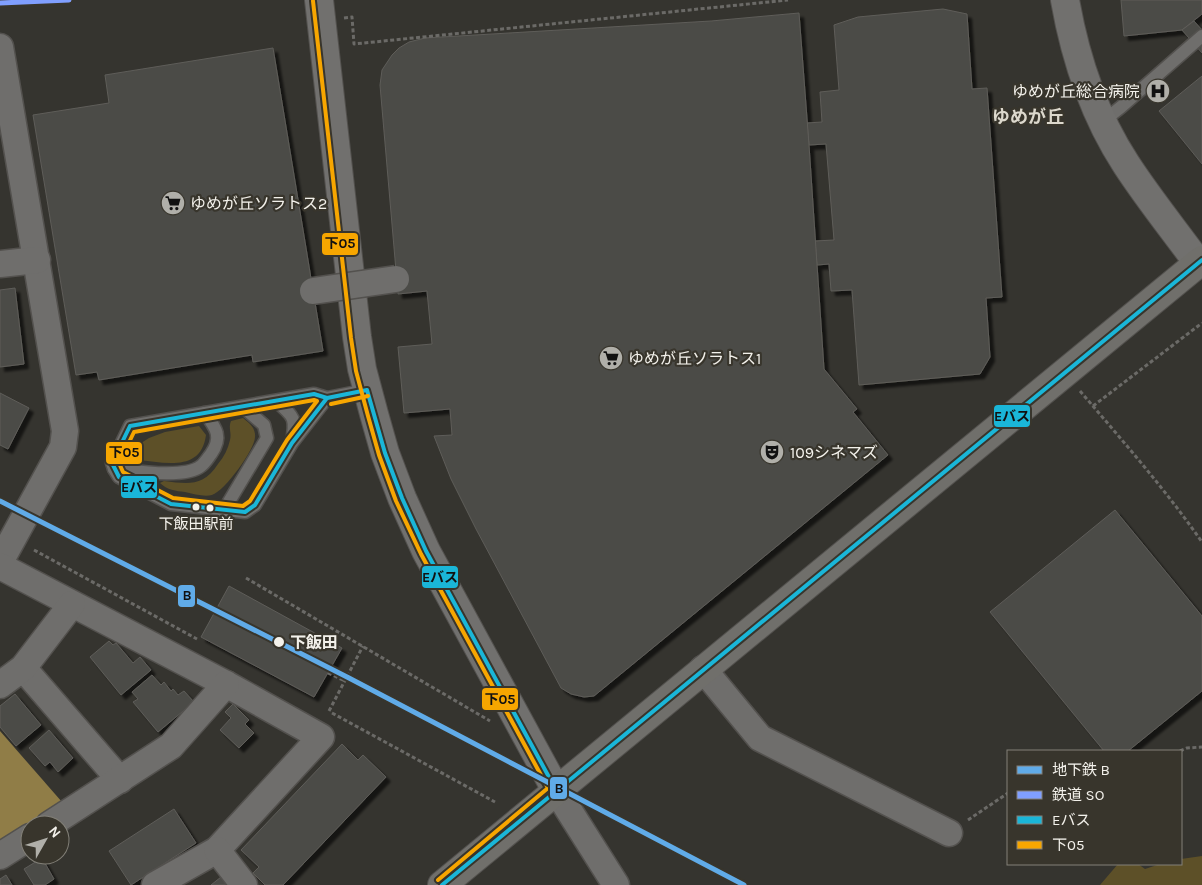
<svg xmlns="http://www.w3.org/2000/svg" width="1202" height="885" font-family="Karla,'Noto Sans JP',sans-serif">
  <defs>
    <filter id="shadow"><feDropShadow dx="4.5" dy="4.5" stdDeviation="1" flood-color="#0009"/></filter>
  </defs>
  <rect width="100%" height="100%" fill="#35342f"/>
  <g fill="#5d5028">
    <path d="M243,418C249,423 256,428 255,437C255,449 225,491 212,495C204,497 194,494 185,492C176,491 167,490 160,483L164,481C188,484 203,487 218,464C224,457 228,449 230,440C232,433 228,428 231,421Z"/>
    <path d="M199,426L206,435C201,473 164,462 137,460L134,457L135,447L149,438L165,432Z"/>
    <polygon points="1202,856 1202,885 1100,885 1118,864 1138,864 1145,869 1160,864 1181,864 1181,859"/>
  </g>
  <polygon fill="#907d47" points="0,731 62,802 0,843"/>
  <g fill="#4c4b47" stroke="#5e5d59" filter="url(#shadow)">
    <polygon points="1121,0 1202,0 1202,14 1182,30 1124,36"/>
    <polygon points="943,9 967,14 972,89 987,88 1002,297 986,298 990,357 980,374 859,385 852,290 831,291 829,264 817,265 815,241 834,240 826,144 809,145 807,123 822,122 820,92 839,90 834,25 858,17"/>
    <polygon points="799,13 809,145 824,369 857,409 853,412 888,455 594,696 584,697 571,694 561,688 476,529 451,479 434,436 452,435 450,409 404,413 398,347 432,344 427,291 398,294 380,85 382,70 392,55 399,48 409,42 425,38 711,21"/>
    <polygon points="1194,21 1202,30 1202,53 1182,30"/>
    <polygon points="273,48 323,351 253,362 252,355 99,380 97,372 76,375 33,115 109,103 105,75"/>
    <polygon points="1202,76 1202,164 1159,111"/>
    <polygon points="15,288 24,364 0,367 0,290"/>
    <polygon points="0,393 29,408 8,449 0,445"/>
    <polygon points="1115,510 1202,616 1202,691 1128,751 1104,751 990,612"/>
    <polygon points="229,586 342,648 314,697 201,637"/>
    <polygon points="109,641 113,645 116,643 133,663 140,657 151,670 121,695 90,657"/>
    <polygon points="152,675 161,685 164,682 171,691 173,689 178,695 184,691 194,702 158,732 133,702 138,699 132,692"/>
    <polygon points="15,694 41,725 16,746 0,727 0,706"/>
    <polygon points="233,704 249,720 245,724 254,733 239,748 220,730 231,718 225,712"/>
    <polygon points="49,730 73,758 58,772 50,762 45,766 29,748"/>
    <polygon points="342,744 358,760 363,755 386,777 283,885 265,885 253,873 259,867 241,850"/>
    <polygon points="174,809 196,843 131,885 109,851"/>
    <polygon points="42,858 54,879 45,885 34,885 24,869"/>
    <polygon points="6,875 12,885 0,885 0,879"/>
    <polygon points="221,877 227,885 211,885"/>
  </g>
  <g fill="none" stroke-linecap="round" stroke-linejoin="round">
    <g stroke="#53514e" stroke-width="15">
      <g id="lane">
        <polyline points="1102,122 1121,107 1202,36"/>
        <polyline points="327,398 292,443 255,505 245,512 171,504 119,477 114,469 112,463 130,426 314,394 327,398 367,390"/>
        <path d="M277,402C295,417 296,419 292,442"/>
        <path d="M114,469C135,471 185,479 201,466C205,463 208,458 211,454C223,437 216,428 205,413"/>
        <polyline points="224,510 267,438 264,425 243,407"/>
      </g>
    </g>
    <g stroke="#53514e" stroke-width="29">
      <g id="street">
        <polyline points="0,47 65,431 63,447 0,562"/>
        <polyline points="0,264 37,260"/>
        <polyline points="0,566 226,684 321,737 217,850 155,885"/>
        <polyline points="23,668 120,780"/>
        <polyline points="703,669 760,738 949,833"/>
        <polyline points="0,685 23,668 72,604"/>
        <polyline points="556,790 616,885"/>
        <polyline points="49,825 171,746 226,684"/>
        <polyline points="217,850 244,885"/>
        <polyline points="0,856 30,837"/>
      </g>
    </g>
    <g stroke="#53514e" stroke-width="30">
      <g id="secondary">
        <polyline points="319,0 357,337 362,369 374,414 385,453 402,498 426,551 556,790"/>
        <path d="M1065,0C1075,57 1094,115 1126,164C1148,198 1174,230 1198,263"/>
      </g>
    </g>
    <g stroke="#53514e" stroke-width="30">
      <polyline id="primary" points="442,885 1202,260"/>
    </g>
    <g stroke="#6b6a67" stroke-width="3" stroke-dasharray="4 2.5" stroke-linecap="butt">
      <polyline points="344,18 352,17 354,44 788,0"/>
      <path d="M1080,391C1122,440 1165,489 1202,542"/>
      <polyline points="1093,406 1202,323"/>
      <polyline points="34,550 197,639"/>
      <polyline points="246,578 490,721"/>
      <polyline points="328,673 345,681"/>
      <polyline points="329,711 363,646"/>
      <polyline points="332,713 495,802"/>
      <polyline points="1180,751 1187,748 1202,747"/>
      <polyline points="968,820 1008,793"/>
    </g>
    <use href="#lane" stroke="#6f6e6c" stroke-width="12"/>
    <use href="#street" stroke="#6f6e6c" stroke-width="26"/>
    <use href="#secondary" stroke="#71706e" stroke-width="28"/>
    <use href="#primary" stroke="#706f6b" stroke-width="28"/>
    <g stroke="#53514e" stroke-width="29" stroke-linecap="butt">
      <polyline id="street-bridge" points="313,291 396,279"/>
    </g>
    <use href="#street-bridge" stroke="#6f6e6c" stroke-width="26"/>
    <g stroke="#38352c" stroke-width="8">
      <g id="bus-1">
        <polygon points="314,394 327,398 292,443 255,505 245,512 171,504 119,477 112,463 130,426"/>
        <polyline points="327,398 367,390 385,453 402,498 426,551 556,790"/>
        <polyline points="442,885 1202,260"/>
      </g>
    </g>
    <g stroke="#38352c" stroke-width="8">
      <g id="bus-2">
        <polyline points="313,1 351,338 356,371 368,416 379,455 396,501 421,554 548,788 438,880"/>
        <polygon points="314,400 317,401 287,440 250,501 243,506 173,498 123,472 119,463 134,432"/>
        <polyline points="331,404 368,396"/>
      </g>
    </g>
    <use href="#bus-1" stroke="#1ab6d8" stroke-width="4"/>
    <use href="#bus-2" stroke="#f7a600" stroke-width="4"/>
    <g stroke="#38352c" stroke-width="9">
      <polyline id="rail-1" points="0,3 69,0"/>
    </g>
    <use href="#rail-1" stroke="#809fff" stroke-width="5"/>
    <g stroke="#38352c" stroke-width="9">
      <polyline id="metro-1" points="0,501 349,678 744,885"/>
    </g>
    <use href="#metro-1" stroke="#60abe8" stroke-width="5"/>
  </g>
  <defs>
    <g id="hospital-disc" transform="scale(1.25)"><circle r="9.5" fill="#b0afa9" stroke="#38352c"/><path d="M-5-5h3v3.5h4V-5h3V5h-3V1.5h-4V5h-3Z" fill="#111"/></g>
    <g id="supermarket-disc" transform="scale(1.25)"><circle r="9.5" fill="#b0afa9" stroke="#38352c"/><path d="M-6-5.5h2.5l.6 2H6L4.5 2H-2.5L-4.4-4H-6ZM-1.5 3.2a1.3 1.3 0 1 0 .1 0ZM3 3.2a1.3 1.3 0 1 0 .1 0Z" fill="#111"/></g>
    <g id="theatre-disc" transform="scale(1.25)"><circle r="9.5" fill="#b0afa9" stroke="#38352c"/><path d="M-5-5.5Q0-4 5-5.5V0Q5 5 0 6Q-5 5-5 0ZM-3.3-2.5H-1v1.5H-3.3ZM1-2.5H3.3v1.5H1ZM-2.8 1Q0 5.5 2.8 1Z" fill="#111"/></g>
  </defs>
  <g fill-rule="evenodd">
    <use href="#hospital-disc" x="1158" y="91"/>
    <use href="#supermarket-disc" x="173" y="203"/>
    <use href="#supermarket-disc" x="611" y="358"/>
    <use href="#theatre-disc" x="772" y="452"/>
  </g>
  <g fill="#f3f1eb" stroke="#38352c" stroke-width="2">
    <circle cx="196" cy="507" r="4.5"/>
    <circle cx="210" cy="508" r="4.5"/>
    <circle cx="279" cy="642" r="6"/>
  </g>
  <g text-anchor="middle" stroke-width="4.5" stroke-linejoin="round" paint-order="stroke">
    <g font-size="15" fill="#f3f1eb" stroke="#38352c">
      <text x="196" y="529">下飯田駅前</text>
    </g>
    <g font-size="16" fill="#f3f1eb" stroke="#38352c" text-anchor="start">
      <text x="1140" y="97" text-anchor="end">ゆめが丘総合病院</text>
      <text x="190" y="209">ゆめが丘ソラトス2</text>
      <text x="628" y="364">ゆめが丘ソラトス1</text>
      <text x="790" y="458">109シネマズ</text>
    </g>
    <g font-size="16" font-weight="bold" fill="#f3f1eb" stroke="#38352c" text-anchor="start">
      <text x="290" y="648">下飯田</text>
    </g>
    <g font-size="18" font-weight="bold" fill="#dcd8cd" stroke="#38352c">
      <text x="1028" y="123">ゆめが丘</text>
    </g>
  </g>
  <g stroke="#38352c" stroke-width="2">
    <rect x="321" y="232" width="38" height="24" rx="5" fill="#f7a600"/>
    <rect x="993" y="404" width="38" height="24" rx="5" fill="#1ab6d8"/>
    <rect x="105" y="441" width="38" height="24" rx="5" fill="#f7a600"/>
    <rect x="120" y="475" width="38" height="24" rx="5" fill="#1ab6d8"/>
    <rect x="421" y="565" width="38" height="24" rx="5" fill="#1ab6d8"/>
    <rect x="177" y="584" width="19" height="24" rx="5" fill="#60abe8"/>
    <rect x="481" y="687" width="38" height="24" rx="5" fill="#f7a600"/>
    <rect x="549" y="776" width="19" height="24" rx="5" fill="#60abe8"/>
  </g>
  <g font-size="14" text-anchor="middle" font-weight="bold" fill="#111">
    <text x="340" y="248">下05</text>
    <text x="1012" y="421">Eバス</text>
    <text x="124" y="457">下05</text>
    <text x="139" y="492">Eバス</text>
    <text x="440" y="582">Eバス</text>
    <text x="187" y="600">B</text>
    <text x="500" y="704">下05</text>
    <text x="559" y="793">B</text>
  </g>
  <rect x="1007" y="750" width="175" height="115" fill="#38352c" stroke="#838078"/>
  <rect x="1017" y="766" width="25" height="8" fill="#60abe8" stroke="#838078"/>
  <text x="1052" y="775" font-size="15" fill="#f3f1eb">地下鉄 B</text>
  <rect x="1017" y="791" width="25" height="8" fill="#809fff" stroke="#838078"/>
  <text x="1052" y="800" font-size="15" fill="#f3f1eb">鉄道 SO</text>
  <rect x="1017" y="816" width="25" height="8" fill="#1ab6d8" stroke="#838078"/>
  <text x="1052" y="825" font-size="15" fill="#f3f1eb">Eバス</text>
  <rect x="1017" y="841" width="25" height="8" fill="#f7a600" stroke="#838078"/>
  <text x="1052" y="850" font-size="15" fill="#f3f1eb">下05</text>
  <g transform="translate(45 840) rotate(51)"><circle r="24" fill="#38352c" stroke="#838078"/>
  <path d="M0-4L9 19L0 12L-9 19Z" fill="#b0afa9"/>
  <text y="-8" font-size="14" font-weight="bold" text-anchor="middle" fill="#f3f1eb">N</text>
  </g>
</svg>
